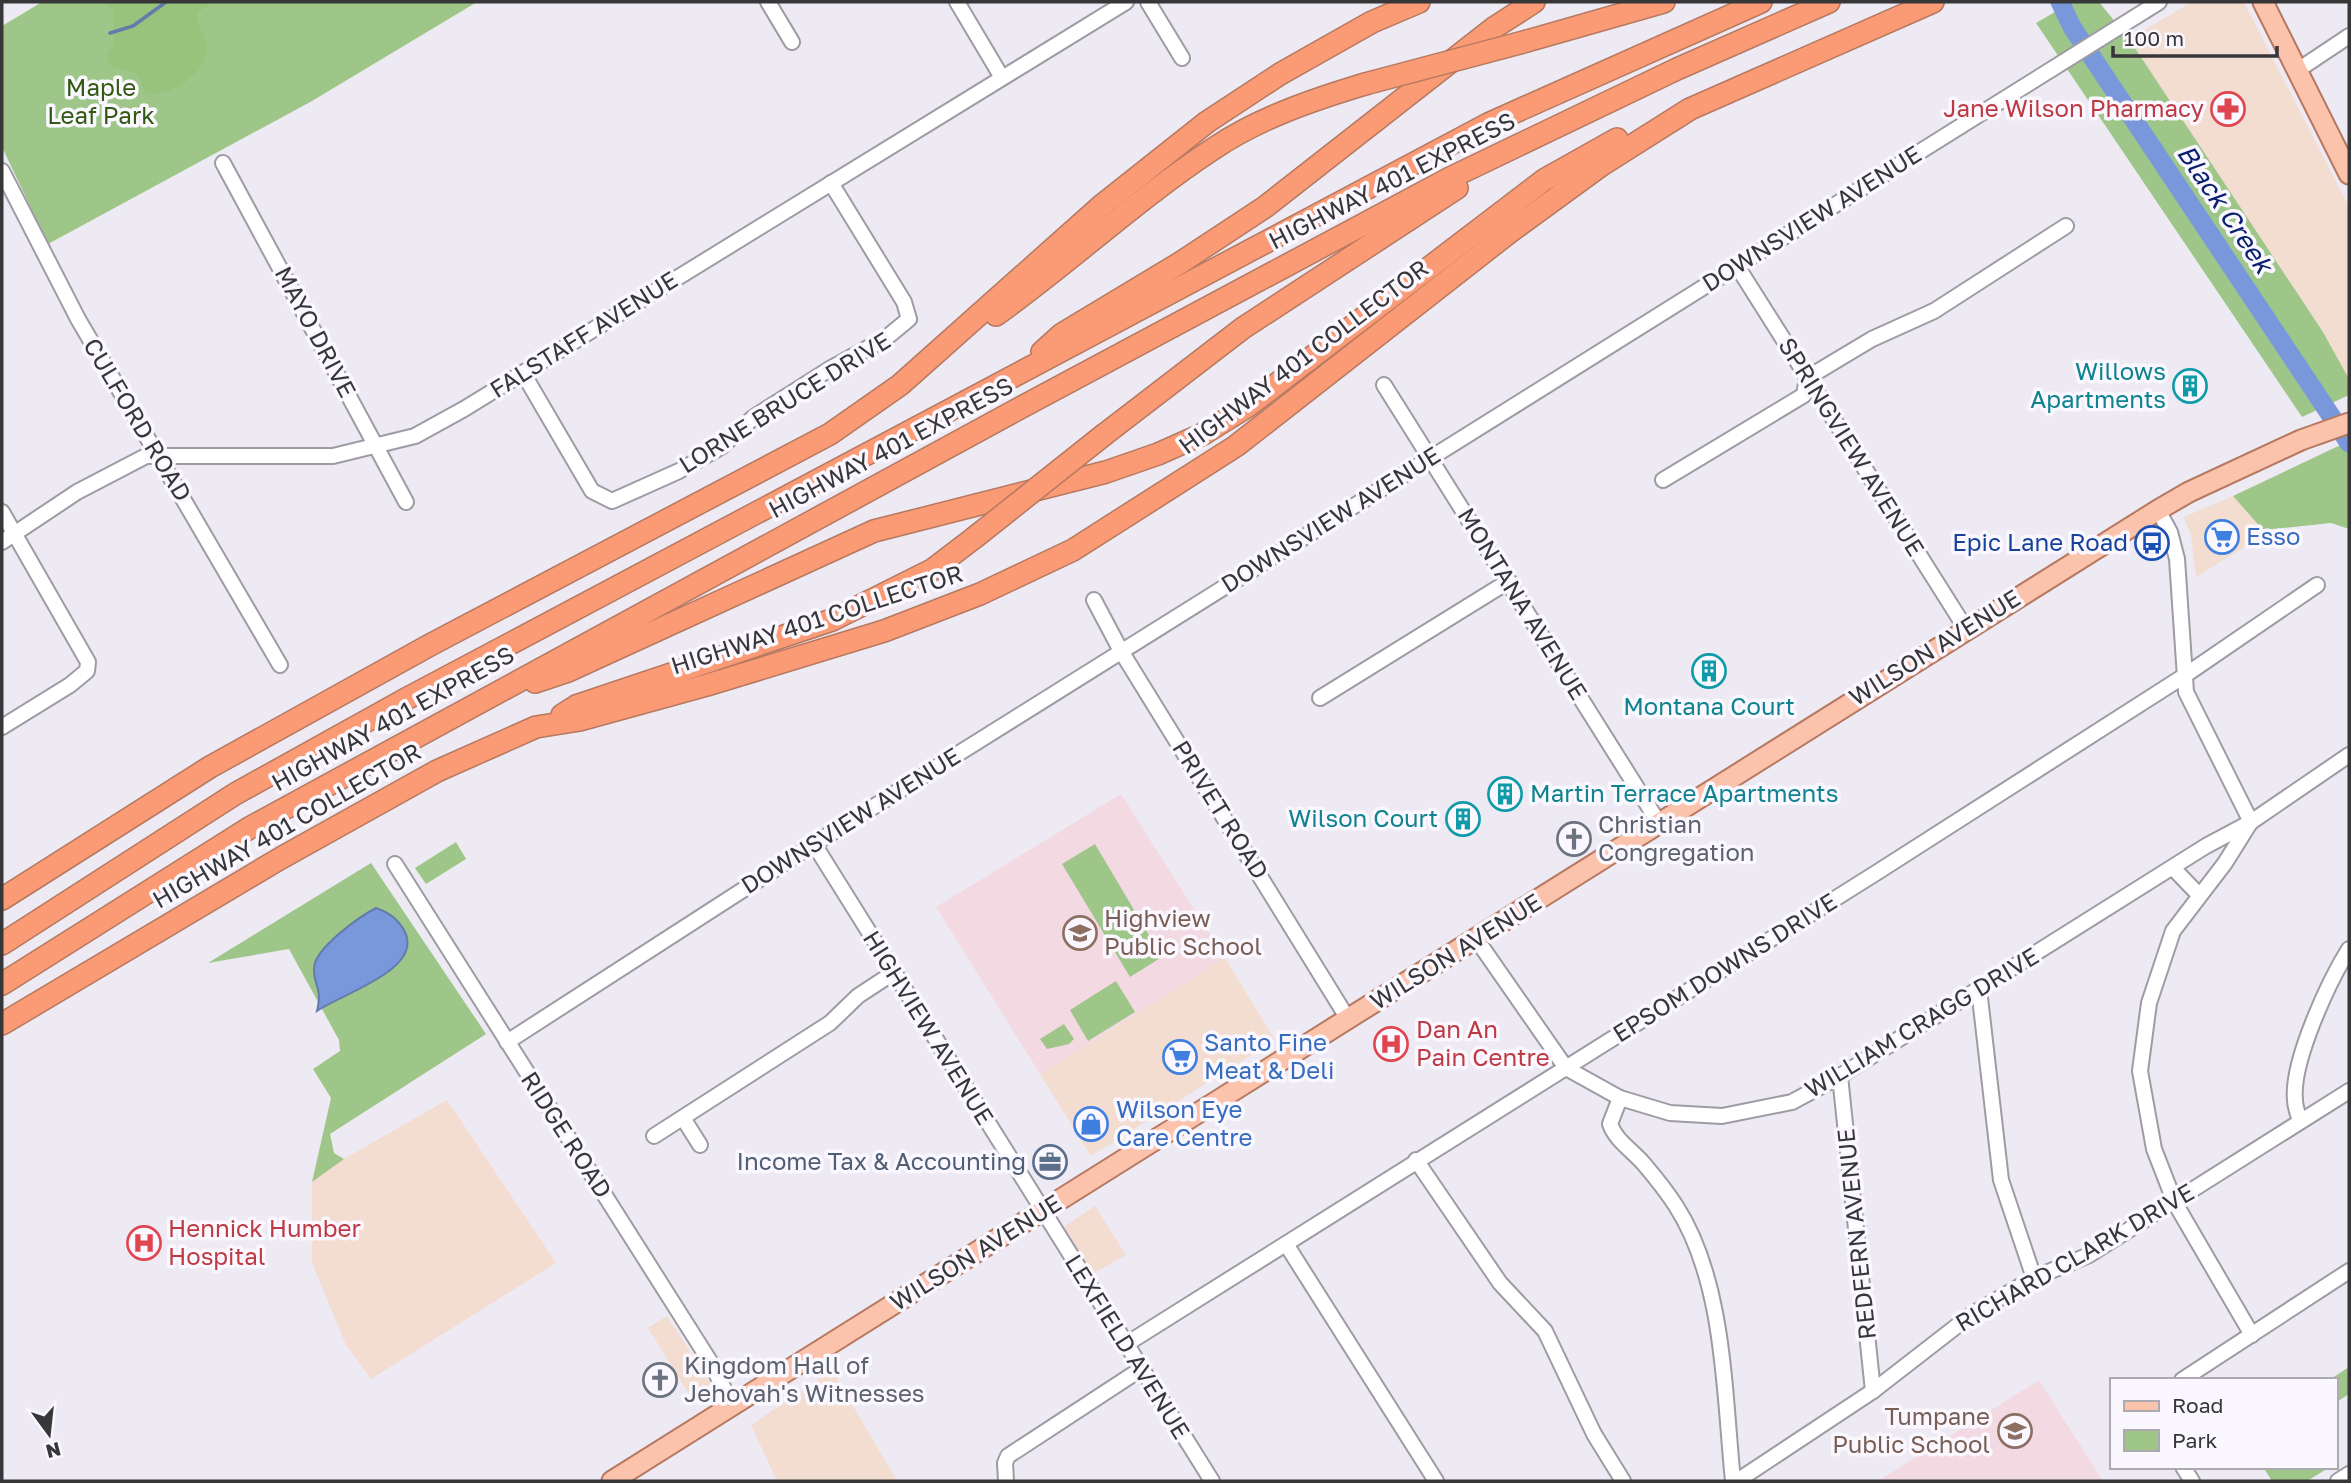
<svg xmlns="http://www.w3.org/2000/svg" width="2351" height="1483" font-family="'Golos Text',sans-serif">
  <rect width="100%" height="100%" fill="#edeaf3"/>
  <g fill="#f3dcd0">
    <polygon points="2192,2 2244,2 2349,207 2349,379 2323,332 2129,39"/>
    <polygon points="2233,496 2263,530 2272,530 2196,577 2191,535 2184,517"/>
    <polygon points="1225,958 1275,1040 1091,1156 1040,1074"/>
    <polygon points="447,1100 556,1263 371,1379 346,1345 312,1263 312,1182 344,1159"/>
    <polygon points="1095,1206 1126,1255 1092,1274 1064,1227"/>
    <polygon points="667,1316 713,1387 693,1400 648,1328"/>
    <polygon points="832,1370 897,1481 777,1481 751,1425"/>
  </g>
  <g fill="#f3dae2">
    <polygon points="1121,794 1225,958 1040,1074 936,907"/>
    <polygon points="2039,1380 2103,1481 1878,1481"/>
  </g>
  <g fill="#9fc689">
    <polygon points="42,2 477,2 312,101 48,244 2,147 2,26"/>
    <polygon points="2072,2 2099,2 2129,39 2323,332 2349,379 2349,395 2302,417 2036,23"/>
    <polygon points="2349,441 2349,529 2331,523 2263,530 2233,496"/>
    <polygon points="456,842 466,859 426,884 415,868"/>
    <polygon points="1095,844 1162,957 1130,977 1062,864"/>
    <polygon points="371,863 486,1034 330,1134 334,1153 344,1159 312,1182 331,1098 313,1069 340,1051 339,1040 289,949 208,963"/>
    <polygon points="1116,981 1135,1012 1088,1041 1070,1010"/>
    <polygon points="1064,1024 1074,1039 1069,1044 1047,1049 1040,1039"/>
    <polygon points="2349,1367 2349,1394 2335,1403 2335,1380 2329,1380"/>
    <polygon points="2263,1467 2330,1467 2307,1481 2272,1481"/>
  </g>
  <path fill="#97c37d" d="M98,2H213L198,12C195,26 204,30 206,43C211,73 172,95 146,95L138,74L109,65L107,54L113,46V9Z"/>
  <path fill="#7998dc" stroke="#657bab" stroke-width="2" d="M376,908C388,912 399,920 405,932C423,970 341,994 317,1011C323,986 313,986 314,968C315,948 359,917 376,908Z"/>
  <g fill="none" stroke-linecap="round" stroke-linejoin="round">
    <polyline stroke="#657bab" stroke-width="3.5" points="110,33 133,26 166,2"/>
    <polyline stroke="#7998dc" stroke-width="19" points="2060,2 2072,27 2349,443"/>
    <g stroke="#9e9ba4" stroke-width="18">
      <g id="minor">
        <polyline points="768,2 792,42"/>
        <polyline points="957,2 1001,76"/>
        <polyline points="1148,2 1182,58"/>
        <polyline points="2298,70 2349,36"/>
        <polyline points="223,163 406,502"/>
        <polyline points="2,171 78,319 280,665"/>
        <polyline points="1737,266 1966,629"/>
        <polyline points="523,373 592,491 612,501 679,471 721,447 754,417 828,370 886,338 909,319 904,302 831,183"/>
        <polyline points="1807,378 1872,339 1934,311 2066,226"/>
        <polyline points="1384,385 1659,823"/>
        <polyline points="1663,480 1804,395 1807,378"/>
        <polyline points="2158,510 2170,532 2177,559 2186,692 2251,822"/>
        <polyline points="2,512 88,662 87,671 70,685 2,727"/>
        <polyline points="2,542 77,492 146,456 333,456 415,436 464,409 1126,2"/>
        <polyline points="1094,600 1121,651 1348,1019"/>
        <polyline points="1320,698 1509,581"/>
        <polyline points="2250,823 2225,863 2173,931 2149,1003 2140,1071 2154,1149 2175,1203 2252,1335"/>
        <polyline points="814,844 1212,1481"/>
        <polyline points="395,864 711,1363 733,1407"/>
        <polyline points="2173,868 2199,895"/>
        <polyline points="1477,940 1566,1068 1620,1098 1670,1113 1722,1116 1792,1102 1840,1076 2206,846 2251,822 2349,755"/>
        <polyline points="1979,989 2001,1180 2034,1278"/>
        <polyline points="507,1042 814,844 2159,2"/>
        <polyline points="1840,1076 1873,1391"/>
        <path d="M1620,1098L1610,1124C1616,1141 1632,1150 1644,1164C1655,1177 1667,1192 1676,1206C1725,1282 1724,1394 1733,1481"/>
        <polyline points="683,1118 700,1145"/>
        <path d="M2300,1121C2298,1114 2295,1107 2295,1100C2291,1062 2329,981 2349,949"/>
        <polyline points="654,1136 830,1023 858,996 893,973"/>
        <polyline points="1416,1160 1500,1283 1545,1331 1594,1434 1623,1481"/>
        <polyline points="1286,1244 1436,1481"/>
        <polyline points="1128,1343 1876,873 2184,676 2317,585"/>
        <polyline points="2182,1380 2349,1271"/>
        <polyline points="2183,1467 2192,1481"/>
        <polyline points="1006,1481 1005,1463 1008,1456 1141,1369"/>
        <polyline points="1737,1481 1873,1391 1971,1315 2034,1278 2089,1255 2349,1091"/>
        <polyline points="2338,1481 2349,1474"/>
      </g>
    </g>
    <g stroke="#b67860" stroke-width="23">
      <g id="major">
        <polyline points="2263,2 2349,174"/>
        <polyline points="612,1481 2158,510 2189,492 2301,440 2349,423"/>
      </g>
    </g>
    <g stroke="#b67860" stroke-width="24">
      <g id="highway">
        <polyline points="1527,41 1664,2"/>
        <path d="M996,315C1070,262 1137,199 1213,149C1259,118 1312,100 1365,84"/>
        <polyline points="1042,352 1062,334 1180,263 1265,207 1495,27 1534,2"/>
        <polyline points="1105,434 1243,328 1457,188"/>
        <polyline points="535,682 568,671 874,531 1106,472 1158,454 1203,434 1248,406 1544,180 1617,139"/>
        <polyline points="562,715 576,706 832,620 932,570 974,538"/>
        <polyline points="2,899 210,767 430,645 830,434 900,385 1101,206 1207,122 1280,74 1372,22 1419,2"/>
        <polyline points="2,944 235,794 406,699 1488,124 1761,2"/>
        <polyline points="2,984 251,827 1020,408 1450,178 1677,69 1829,2"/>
        <polyline points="2,1024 281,858 437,771 536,727 580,720 707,685 884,631 980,594 1073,550 1236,446 1511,231 1603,164 1690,109 1933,2"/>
      </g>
    </g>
    <use href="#minor" stroke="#fff" stroke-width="14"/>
    <use href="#major" stroke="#fcc3ac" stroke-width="19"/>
    <use href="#highway" stroke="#fa9b75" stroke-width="21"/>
    <g stroke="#b67860" stroke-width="24" stroke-linecap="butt">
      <g id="highway-bridge">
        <polyline points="1365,84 1527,41"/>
        <polyline points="974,538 1105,434"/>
      </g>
    </g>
    <use href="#highway-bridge" stroke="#fa9b75" stroke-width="21"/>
  </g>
  <defs>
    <g id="pharmacy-ring" transform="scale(1.75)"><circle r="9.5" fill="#faf7ff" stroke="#e0444e" stroke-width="1.5"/><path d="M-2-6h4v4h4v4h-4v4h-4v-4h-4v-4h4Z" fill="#e0444e"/></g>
    <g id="building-ring" transform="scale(1.75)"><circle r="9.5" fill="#faf7ff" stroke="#0f9aa8" stroke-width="1.5"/><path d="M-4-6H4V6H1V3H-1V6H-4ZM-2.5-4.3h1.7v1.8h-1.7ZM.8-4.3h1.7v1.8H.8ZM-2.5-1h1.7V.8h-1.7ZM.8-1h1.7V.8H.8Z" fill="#0f9aa8"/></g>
    <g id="supermarket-ring" transform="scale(1.75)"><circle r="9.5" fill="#faf7ff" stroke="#3f7fe0" stroke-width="1.5"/><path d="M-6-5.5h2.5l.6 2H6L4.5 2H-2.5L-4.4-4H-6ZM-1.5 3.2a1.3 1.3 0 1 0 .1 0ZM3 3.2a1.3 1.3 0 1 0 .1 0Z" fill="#3f7fe0"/></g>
    <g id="bus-ring" transform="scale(1.75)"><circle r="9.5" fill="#faf7ff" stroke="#1a4fb4" stroke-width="1.5"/><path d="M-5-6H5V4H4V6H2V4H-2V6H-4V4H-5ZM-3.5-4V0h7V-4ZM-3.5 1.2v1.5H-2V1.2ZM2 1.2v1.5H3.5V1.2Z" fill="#1a4fb4"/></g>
    <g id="church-ring" transform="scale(1.75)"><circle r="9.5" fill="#faf7ff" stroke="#6b7280" stroke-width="1.5"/><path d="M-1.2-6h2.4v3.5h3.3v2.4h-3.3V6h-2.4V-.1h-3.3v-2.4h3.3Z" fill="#6b7280"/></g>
    <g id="school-ring" transform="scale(1.75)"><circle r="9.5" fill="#faf7ff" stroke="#8d6e63" stroke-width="1.5"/><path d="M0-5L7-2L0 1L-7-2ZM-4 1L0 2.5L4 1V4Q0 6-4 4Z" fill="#8d6e63"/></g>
    <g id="hospital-ring" transform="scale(1.75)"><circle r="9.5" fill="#faf7ff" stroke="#e0444e" stroke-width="1.5"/><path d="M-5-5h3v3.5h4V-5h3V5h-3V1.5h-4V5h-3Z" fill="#e0444e"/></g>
    <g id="shop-ring" transform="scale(1.75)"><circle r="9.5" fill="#faf7ff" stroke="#3f7fe0" stroke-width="1.5"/><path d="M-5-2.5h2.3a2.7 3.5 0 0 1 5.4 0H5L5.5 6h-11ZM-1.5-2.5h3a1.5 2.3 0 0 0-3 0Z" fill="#3f7fe0"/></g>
    <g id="office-ring" transform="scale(1.75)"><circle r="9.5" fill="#faf7ff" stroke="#5c6f8a" stroke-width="1.5"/><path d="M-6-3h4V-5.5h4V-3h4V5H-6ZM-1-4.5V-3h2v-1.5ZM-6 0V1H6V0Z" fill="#5c6f8a"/></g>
  </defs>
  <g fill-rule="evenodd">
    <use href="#pharmacy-ring" x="2228" y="109"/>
    <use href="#building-ring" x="2190" y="386"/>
    <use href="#supermarket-ring" x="2222" y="537"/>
    <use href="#bus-ring" x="2152" y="543"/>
    <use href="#building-ring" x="1709" y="671"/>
    <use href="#building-ring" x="1505" y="794"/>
    <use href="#building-ring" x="1463" y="819"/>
    <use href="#church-ring" x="1574" y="839"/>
    <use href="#school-ring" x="1080" y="933"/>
    <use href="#hospital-ring" x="1391" y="1044"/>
    <use href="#supermarket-ring" x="1180" y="1057"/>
    <use href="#shop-ring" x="1091" y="1124"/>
    <use href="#office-ring" x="1050" y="1162"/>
    <use href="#hospital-ring" x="144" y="1243"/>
    <use href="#church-ring" x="660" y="1380"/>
    <use href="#school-ring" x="2015" y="1431"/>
  </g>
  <g text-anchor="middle" stroke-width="7" stroke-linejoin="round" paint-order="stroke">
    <g font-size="24" fill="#315911" stroke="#faf7ff">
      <text x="101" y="96">Maple<tspan x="101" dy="28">Leaf Park</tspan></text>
    </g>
    <g font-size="24" fill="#be3a42" stroke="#faf7ff" text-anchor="start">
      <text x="2204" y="117" text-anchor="end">Jane Wilson Pharmacy</text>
      <text x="1416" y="1038">Dan An<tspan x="1416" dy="28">Pain Centre</tspan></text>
      <text x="168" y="1237">Hennick Humber<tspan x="168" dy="28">Hospital</tspan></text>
    </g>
    <g font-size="24" fill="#373639" stroke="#faf7ff">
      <text transform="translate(1392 181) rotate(-27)" y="8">HIGHWAY 401 EXPRESS</text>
      <text transform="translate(1812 219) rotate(-32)" y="8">DOWNSVIEW AVENUE</text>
      <text transform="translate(315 332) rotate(62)" y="8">MAYO DRIVE</text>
      <text transform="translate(584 335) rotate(-32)" y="8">FALSTAFF AVENUE</text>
      <text transform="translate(1304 357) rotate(-37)" y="8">HIGHWAY 401 COLLECTOR</text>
      <text transform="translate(785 403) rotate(-32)" y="8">LORNE BRUCE DRIVE</text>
      <text transform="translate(137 420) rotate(59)" y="8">CULFORD ROAD</text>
      <text transform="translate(1851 447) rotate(58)" y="8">SPRINGVIEW AVENUE</text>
      <text transform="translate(891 448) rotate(-28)" y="8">HIGHWAY 401 EXPRESS</text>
      <text transform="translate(1331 520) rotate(-32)" y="8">DOWNSVIEW AVENUE</text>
      <text transform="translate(1522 604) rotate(58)" y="8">MONTANA AVENUE</text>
      <text transform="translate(817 620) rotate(-18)" y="8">HIGHWAY 401 COLLECTOR</text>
      <text transform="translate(1935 648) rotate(-32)" y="8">WILSON AVENUE</text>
      <text transform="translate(393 719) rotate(-29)" y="8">HIGHWAY 401 EXPRESS</text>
      <text transform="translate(1220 810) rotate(58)" y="8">PRIVET ROAD</text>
      <text transform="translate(851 821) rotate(-32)" y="8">DOWNSVIEW AVENUE</text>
      <text transform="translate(287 826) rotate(-30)" y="8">HIGHWAY 401 COLLECTOR</text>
      <text transform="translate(1456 952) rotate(-32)" y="8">WILSON AVENUE</text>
      <text transform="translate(1725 968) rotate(-32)" y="8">EPSOM DOWNS DRIVE</text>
      <text transform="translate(1922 1023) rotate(-31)" y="8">WILLIAM CRAGG DRIVE</text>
      <text transform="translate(928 1028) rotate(58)" y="8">HIGHVIEW AVENUE</text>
      <text transform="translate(566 1135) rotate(57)" y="8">RIDGE ROAD</text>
      <text transform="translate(1857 1234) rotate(-96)" y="8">REDFERN AVENUE</text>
      <text transform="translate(976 1253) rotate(-32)" y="8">WILSON AVENUE</text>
      <text transform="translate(2075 1258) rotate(-30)" y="8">RICHARD CLARK DRIVE</text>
      <text transform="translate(1127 1347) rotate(58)" y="8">LEXFIELD AVENUE</text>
    </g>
    <g font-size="24" fill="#0d838f" stroke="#faf7ff" text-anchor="end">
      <text x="2166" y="380">Willows<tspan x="2166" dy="28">Apartments</tspan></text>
      <text x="1709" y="715" text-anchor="middle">Montana Court</text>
      <text x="1530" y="802" text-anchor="start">Martin Terrace Apartments</text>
      <text x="1438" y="827">Wilson Court</text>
    </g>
    <g font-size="24" fill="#366cbe" stroke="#faf7ff" text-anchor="start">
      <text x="2246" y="545">Esso</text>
      <text x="1204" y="1051">Santo Fine<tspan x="1204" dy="28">Meat &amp; Deli</tspan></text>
      <text x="1116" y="1118">Wilson Eye<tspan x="1116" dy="28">Care Centre</tspan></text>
    </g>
    <g font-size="24" fill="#164399" stroke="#faf7ff" text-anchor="end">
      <text x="2128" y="551">Epic Lane Road</text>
    </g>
    <g font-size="24" fill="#5b616d" stroke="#faf7ff" text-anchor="start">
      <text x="1598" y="833">Christian<tspan x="1598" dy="28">Congregation</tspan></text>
      <text x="684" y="1374">Kingdom Hall of<tspan x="684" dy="28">Jehovah's Witnesses</tspan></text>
    </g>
    <g font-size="24" fill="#785e54" stroke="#faf7ff" text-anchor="start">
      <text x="1104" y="927">Highview<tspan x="1104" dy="28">Public School</tspan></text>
      <text x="1990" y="1425" text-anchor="end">Tumpane<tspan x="1990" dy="28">Public School</tspan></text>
    </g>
    <g font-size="24" fill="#4e5e75" stroke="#faf7ff" text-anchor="end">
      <text x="1026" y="1170">Income Tax &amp; Accounting</text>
    </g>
    <g font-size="26" font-style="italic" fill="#08216f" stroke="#faf7ff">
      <text transform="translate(2225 209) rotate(56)" y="9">Black Creek</text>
    </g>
  </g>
  <rect width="2351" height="1483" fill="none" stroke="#373639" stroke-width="7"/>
  <rect x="2110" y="1378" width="228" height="91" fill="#faf7ff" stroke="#acaab0" stroke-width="2"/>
  <rect x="2124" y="1401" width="35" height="10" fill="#fcc3ac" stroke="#acaab0" stroke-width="2"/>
  <text x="2172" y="1413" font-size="21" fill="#373639">Road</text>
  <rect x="2124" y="1430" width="35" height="21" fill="#9fc689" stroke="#acaab0" stroke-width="2"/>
  <text x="2172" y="1448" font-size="21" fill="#373639">Park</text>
  <g transform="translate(49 1434) rotate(165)" stroke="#faf7ff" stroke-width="5" paint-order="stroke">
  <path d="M0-5L12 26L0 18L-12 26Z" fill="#373639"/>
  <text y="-10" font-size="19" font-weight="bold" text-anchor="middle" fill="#373639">N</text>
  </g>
  <path d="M2113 46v10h164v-10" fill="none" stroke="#373639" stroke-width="3.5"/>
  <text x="2124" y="46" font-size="21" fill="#373639" stroke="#faf7ff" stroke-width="5" paint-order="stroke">100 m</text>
</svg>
